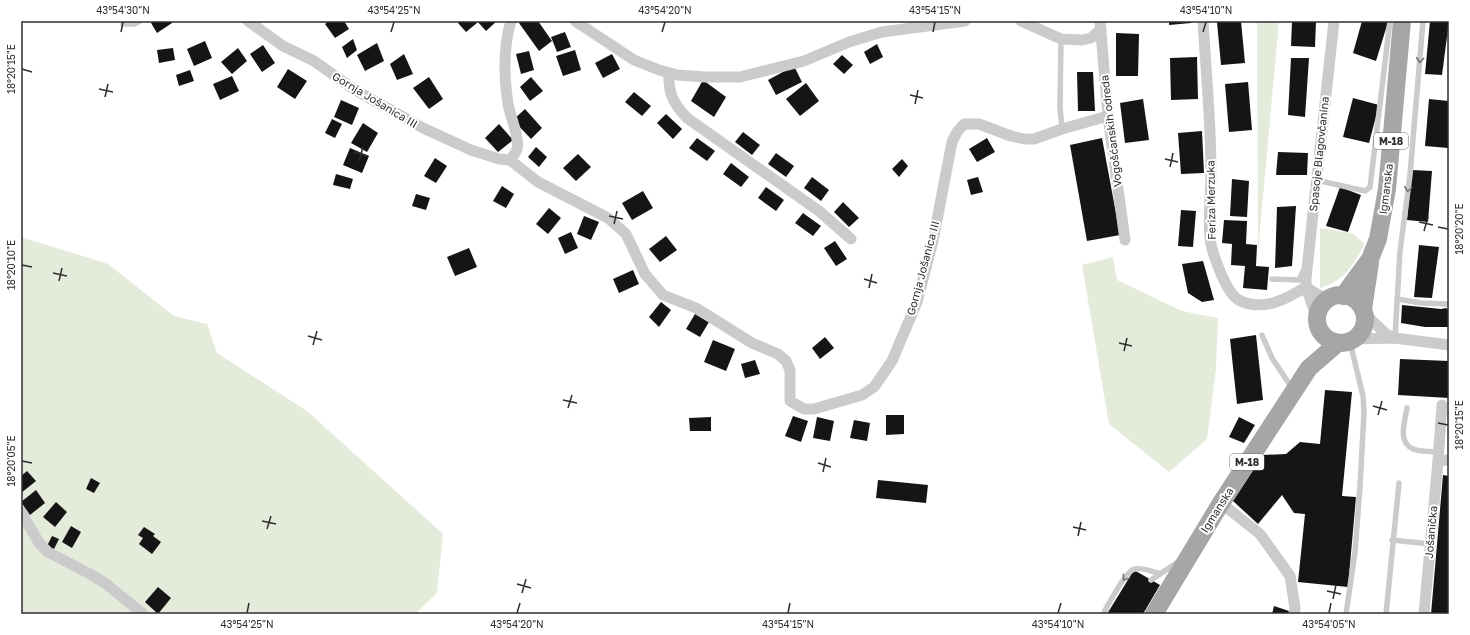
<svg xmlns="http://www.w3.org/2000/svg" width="1470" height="635" font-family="'Golos Text',sans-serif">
  <rect width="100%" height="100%" fill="#fff"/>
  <g fill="#e5ebdb">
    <polygon points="1257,21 1279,21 1258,252"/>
    <path d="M1320,228L1352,233L1365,244C1352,266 1346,280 1320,288Z"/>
    <polygon points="21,237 108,264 174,316 207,324 217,353 307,411 443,534 437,593 415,614 21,614"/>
    <polygon points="1113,257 1117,280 1182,311 1218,318 1216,369 1207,439 1169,472 1109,424 1082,265"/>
  </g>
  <g fill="#151515">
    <polygon points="154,21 171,21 172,23 157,33 151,23"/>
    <polygon points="329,21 344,21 349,29 335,38 325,24"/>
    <polygon points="460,21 475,21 477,23 466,32 458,23"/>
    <polygon points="477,21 497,21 486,31"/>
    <polygon points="522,21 538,21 552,41 539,51 519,23"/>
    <polygon points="1169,21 1191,21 1191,23 1169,25"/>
    <polygon points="1227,21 1241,21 1245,63 1221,65 1217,22"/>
    <polygon points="1292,21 1316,21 1315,47 1291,46"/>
    <polygon points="1362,21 1383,21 1388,22 1376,61 1353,53"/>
    <polygon points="1430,21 1449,21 1442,75 1425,74"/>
    <polygon points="565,32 571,47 557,52 551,37"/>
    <polygon points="1116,33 1139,34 1138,76 1116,76"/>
    <polygon points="353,39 357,50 347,58 342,47"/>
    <polygon points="205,41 212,58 194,66 187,49"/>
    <polygon points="377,43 384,61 365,71 357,55"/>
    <polygon points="877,44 883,57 870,64 864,52"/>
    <polygon points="263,45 275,63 262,72 250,54"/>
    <polygon points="173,48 175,60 159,63 157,50"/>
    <polygon points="238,48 247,61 232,74 221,62"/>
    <polygon points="575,50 581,70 563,76 556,56"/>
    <polygon points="529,51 534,70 521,74 516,54"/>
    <polygon points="404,54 413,74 397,80 390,64"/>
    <polygon points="612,54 620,69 603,78 595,63"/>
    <polygon points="842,55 853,65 844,74 833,64"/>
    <polygon points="1197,57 1198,99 1171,100 1170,58"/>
    <polygon points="1291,58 1309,58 1305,117 1288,115"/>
    <polygon points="794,66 802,82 776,95 768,80"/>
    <polygon points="288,69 307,81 295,99 277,87"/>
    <polygon points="190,70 194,81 179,86 176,75"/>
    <polygon points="1077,72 1093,72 1095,111 1078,111"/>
    <polygon points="232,76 239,91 220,100 213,84"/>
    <polygon points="429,77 443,99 429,109 413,88"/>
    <polygon points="531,77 543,91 530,101 520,87"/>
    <polygon points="703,80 726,97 714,117 691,101"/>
    <polygon points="1248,82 1252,130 1229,132 1225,84"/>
    <polygon points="806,83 819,101 800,116 786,99"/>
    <polygon points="634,92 651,106 642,116 625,102"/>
    <polygon points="1353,98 1379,105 1369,143 1343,137"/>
    <polygon points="1143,99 1149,140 1125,143 1120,103"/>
    <polygon points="1429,99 1449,101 1448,148 1425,146"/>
    <polygon points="341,100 359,108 352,125 334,117"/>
    <polygon points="525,109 542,128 531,139 513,120"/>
    <polygon points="666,114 682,129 673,139 657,123"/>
    <polygon points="332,119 342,124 335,138 325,133"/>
    <polygon points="363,123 378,133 367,152 351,143"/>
    <polygon points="499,124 513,140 498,152 485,138"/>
    <polygon points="1202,131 1204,173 1181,174 1178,133"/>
    <polygon points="743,132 760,145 752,155 735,142"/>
    <polygon points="697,138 715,151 707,161 689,148"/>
    <polygon points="987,138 995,152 977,162 969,149"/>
    <polygon points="1102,138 1120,235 1087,241 1070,145"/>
    <polygon points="536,147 547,157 539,167 528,157"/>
    <polygon points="350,148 369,156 362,173 343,165"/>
    <polygon points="1278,152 1308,153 1307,175 1276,175"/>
    <polygon points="776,153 794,166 786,177 768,164"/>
    <polygon points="578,154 591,167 576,181 563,168"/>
    <polygon points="435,158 447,166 436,183 424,176"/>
    <polygon points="902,159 908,166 899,177 892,169"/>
    <polygon points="731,163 749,177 741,187 723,174"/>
    <polygon points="1412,170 1432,171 1428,222 1407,220"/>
    <polygon points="336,174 353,179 350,189 333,185"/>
    <polygon points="812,177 829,190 821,201 804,188"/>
    <polygon points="978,177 983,192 971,195 967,180"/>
    <polygon points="1232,179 1249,181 1247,217 1230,216"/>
    <polygon points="502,186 514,194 506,208 493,201"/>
    <polygon points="766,187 784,200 776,211 758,198"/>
    <polygon points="1340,187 1361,195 1348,232 1326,226"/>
    <polygon points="643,191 653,208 632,220 622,203"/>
    <polygon points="416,194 430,198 426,210 412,206"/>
    <polygon points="843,202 859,218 849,227 834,212"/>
    <polygon points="1296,206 1292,266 1275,268 1277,207"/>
    <polygon points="549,208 561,218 548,234 536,224"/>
    <polygon points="1181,210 1196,211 1193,247 1178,246"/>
    <polygon points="803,213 821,226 813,236 795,223"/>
    <polygon points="584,216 599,222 591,240 577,234"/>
    <polygon points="1224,220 1247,221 1246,244 1257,245 1256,266 1269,267 1267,290 1243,288 1245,266 1231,265 1232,244 1222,243"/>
    <polygon points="571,232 578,248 565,254 558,238"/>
    <polygon points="666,236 677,250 660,262 649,249"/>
    <polygon points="835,241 847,259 836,266 824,248"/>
    <polygon points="1419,245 1439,247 1432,298 1414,297"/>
    <polygon points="469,248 477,267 455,276 447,257"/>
    <polygon points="1203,261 1214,300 1202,302 1188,293 1182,264"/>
    <polygon points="633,270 639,284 619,293 613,279"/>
    <polygon points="661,302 671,310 659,327 649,317"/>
    <polygon points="1402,305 1441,309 1446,308 1449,310 1449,327 1425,327 1401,323"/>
    <polygon points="695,314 709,322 700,337 686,329"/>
    <polygon points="1256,335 1263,400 1237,404 1230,339"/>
    <polygon points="825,337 834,348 820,359 812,348"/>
    <polygon points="713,340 735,349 726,371 704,362"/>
    <polygon points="1400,359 1449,361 1449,398 1398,395"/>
    <polygon points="755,360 760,374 745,378 741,364"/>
    <polygon points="1325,390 1352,392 1342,496 1356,497 1348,587 1298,582 1305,514 1294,513 1282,495 1258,524 1233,501 1263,455 1286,454 1300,442 1320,444"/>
    <polygon points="886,415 904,415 904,434 886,435"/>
    <polygon points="793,416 808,421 801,442 785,436"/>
    <polygon points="711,417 711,431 690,431 689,418"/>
    <polygon points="817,417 834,421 830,441 813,438"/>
    <polygon points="1239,417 1255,425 1244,443 1229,437"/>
    <polygon points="854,420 870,423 867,441 850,438"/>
    <polygon points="27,471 36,481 21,493 21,476"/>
    <polygon points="1443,475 1449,476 1449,614 1431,614"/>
    <polygon points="91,478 100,483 94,493 86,489"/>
    <polygon points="878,480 928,485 926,503 876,498"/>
    <polygon points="36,490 45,503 30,515 21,502"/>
    <polygon points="56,502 67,512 55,527 43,517"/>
    <polygon points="71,526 81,532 72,548 62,542"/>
    <polygon points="144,527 155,534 153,536 161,542 152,554 139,544 143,538 138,535"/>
    <polygon points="52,536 59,539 54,549 47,546"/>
    <polygon points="1134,570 1160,585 1143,614 1107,614"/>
    <polygon points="158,587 171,598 158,614 145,602"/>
    <polygon points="1274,606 1289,611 1288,614 1272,614"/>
  </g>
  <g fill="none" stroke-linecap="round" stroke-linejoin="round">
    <g stroke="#cbcbcb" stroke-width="5.5">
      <polyline points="123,24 134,24 140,21"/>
      <polyline points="1061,39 1060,107 1062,129"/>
      <polyline points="1316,180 1365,191 1370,187 1390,21"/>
      <polyline points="1272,279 1299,280 1303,271"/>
      <polyline points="1397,299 1421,303 1446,304"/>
      <polyline points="1262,335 1272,358 1292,388"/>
      <polyline points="1395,338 1400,251 1410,175 1423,21"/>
      <path d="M1407,408C1405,421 1397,442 1413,449C1420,452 1430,451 1438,452"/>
      <polyline points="1392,540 1430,544"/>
      <polyline points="1151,580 1178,562"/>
      <path d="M1103,614C1108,605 1126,570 1135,569C1143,567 1152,572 1159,573"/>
      <polyline points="1346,614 1355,552 1360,486 1364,413 1363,396 1350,342"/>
      <polyline points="1386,614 1399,483"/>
    </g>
    <g stroke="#cbcbcb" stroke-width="11">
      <path d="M248,21L283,46L314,61L355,90L373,100L423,128L471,150L499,159L510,160C512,157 516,153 517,149C520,138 510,116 508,104C504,77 503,47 511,21"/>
      <polyline points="575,21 634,60 659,70 677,75 705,77 740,77 804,61 849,42 882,32 965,21"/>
      <polyline points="1021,21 1061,39 1082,40 1091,38 1101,29"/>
      <polyline points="1100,21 1108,116 1125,240"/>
      <path d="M1203,21C1206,72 1211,122 1211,173C1211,194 1208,216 1210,237C1211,251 1225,289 1236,298C1239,301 1245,303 1250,304C1271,308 1289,297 1306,287"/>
      <path d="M669,73C668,93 673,103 687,118L819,211L851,239"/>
      <polyline points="510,160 538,182 608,218 626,234 645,274 663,295 696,308 752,343 778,354 786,361 790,370 790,401 804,409 814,409 862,395 874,387 892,361 917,302 933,241 952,142 957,132 964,124 979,124 1011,136 1024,139 1034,139 1062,129 1108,116"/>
      <path d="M1306,287C1314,292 1322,299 1332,297"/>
      <polyline points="1364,313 1386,334 1394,338"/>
      <polyline points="1317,319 1306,287 1306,278 1334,21"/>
      <polyline points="1354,339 1395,338 1449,345"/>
      <polyline points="1438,461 1442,405"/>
      <polyline points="1221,503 1260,534 1290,576 1295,608 1294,614"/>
      <polyline points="21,512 39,543 48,552 88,573 105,583 143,614"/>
      <polyline points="1424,614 1438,461 1449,460"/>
    </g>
    <g stroke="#a6a6a6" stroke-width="18">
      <circle cx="1341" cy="319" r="24"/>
      <polyline points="1343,296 1370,259 1378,239 1387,189 1402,21"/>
      <polyline points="1363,309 1370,263"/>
      <polyline points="1154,614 1221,503 1309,368 1338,343"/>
    </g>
  </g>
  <defs><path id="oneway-chevron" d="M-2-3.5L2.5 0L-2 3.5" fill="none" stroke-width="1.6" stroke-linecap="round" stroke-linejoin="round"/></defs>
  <g stroke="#757575">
    <use href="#oneway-chevron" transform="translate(1420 60) rotate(95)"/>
    <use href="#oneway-chevron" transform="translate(1408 189) rotate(97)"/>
    <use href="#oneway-chevron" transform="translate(1125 578) rotate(128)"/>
  </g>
  <path fill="none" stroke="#2e2e2e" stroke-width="1.5" d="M121,32L123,22M391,32L394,22M662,32L665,22M933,32L935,22M1203,32L1206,22M22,69L32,72M99,89L113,92M910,95L923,98M105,97L108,84M915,104L918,90M354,152L368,156M1165,159L1178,162M359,161L363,147M1170,167L1173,153M609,216L623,219M1419,222L1433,225M614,224L617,211M1438,227L1448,229M1424,231L1428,217M22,265L32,267M53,273L67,276M864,279L877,283M59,281L62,268M869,288L872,274M308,336L322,340M1119,343L1132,346M313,345L317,331M1124,351L1127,338M563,400L577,403M1373,406L1387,410M568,408L572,395M1378,415L1382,401M1438,423L1448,425M22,461L32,463M818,463L831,467M823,472L826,458M262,521L276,524M1073,527L1086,530M267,529L271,516M1078,536L1081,522M517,584L531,588M1327,591L1341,594M522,593L526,579M1333,599L1336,585M247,613L249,603M517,613L520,603M788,613L790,603M1058,613L1061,603M1329,613L1331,603"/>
  <g text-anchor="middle" stroke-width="4" stroke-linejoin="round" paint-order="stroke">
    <g fill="#fff" stroke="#6d6d6d" stroke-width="1">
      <rect x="1374" y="133" width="34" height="16" rx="3"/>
      <rect x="1230" y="454" width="34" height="16" rx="3"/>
    </g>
    <g font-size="10" font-weight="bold" fill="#2e2e2e">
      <text x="1391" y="145">M-18</text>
      <text x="1247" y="466">M-18</text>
    </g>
    <g font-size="11" fill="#2e2e2e" stroke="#fff">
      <text transform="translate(375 100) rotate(31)" y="4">Gornja Jošanica III</text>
      <text transform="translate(1111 131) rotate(-97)" y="4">Vogošćanskih odreda</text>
      <text transform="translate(1319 154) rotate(-84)" y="4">Spasoje Blagovčanina</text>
      <text transform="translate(1386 189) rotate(-83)" y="4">Igmanska</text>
      <text transform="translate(1211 200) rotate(-91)" y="4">Feriza Merzuka</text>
      <text transform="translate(923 268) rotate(-75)" y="4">Gornja Jošanica III</text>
      <text transform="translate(1217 510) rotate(-58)" y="4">Igmanska</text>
      <text transform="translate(1431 532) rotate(-85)" y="4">Jošanička</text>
    </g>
  </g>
  <rect width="1470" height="635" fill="none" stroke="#ffffff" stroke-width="44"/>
  <rect x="22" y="22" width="1426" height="591" fill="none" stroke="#2e2e2e" stroke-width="1.5"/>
  <g font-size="10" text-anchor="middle" fill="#2e2e2e">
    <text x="123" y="14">43°54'30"N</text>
    <text x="394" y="14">43°54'25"N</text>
    <text x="665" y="14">43°54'20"N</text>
    <text x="935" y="14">43°54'15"N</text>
    <text x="1206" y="14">43°54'10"N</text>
    <text transform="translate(11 69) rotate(-90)" y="4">18°20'15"E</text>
    <text transform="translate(1459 229) rotate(-90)" y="4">18°20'20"E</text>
    <text transform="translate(11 265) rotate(-90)" y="4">18°20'10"E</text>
    <text transform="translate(1459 425) rotate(-90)" y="4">18°20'15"E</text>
    <text transform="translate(11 461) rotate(-90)" y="4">18°20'05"E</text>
    <text x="247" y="628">43°54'25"N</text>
    <text x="517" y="628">43°54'20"N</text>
    <text x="788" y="628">43°54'15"N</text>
    <text x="1058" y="628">43°54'10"N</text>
    <text x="1329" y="628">43°54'05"N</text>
  </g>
</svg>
